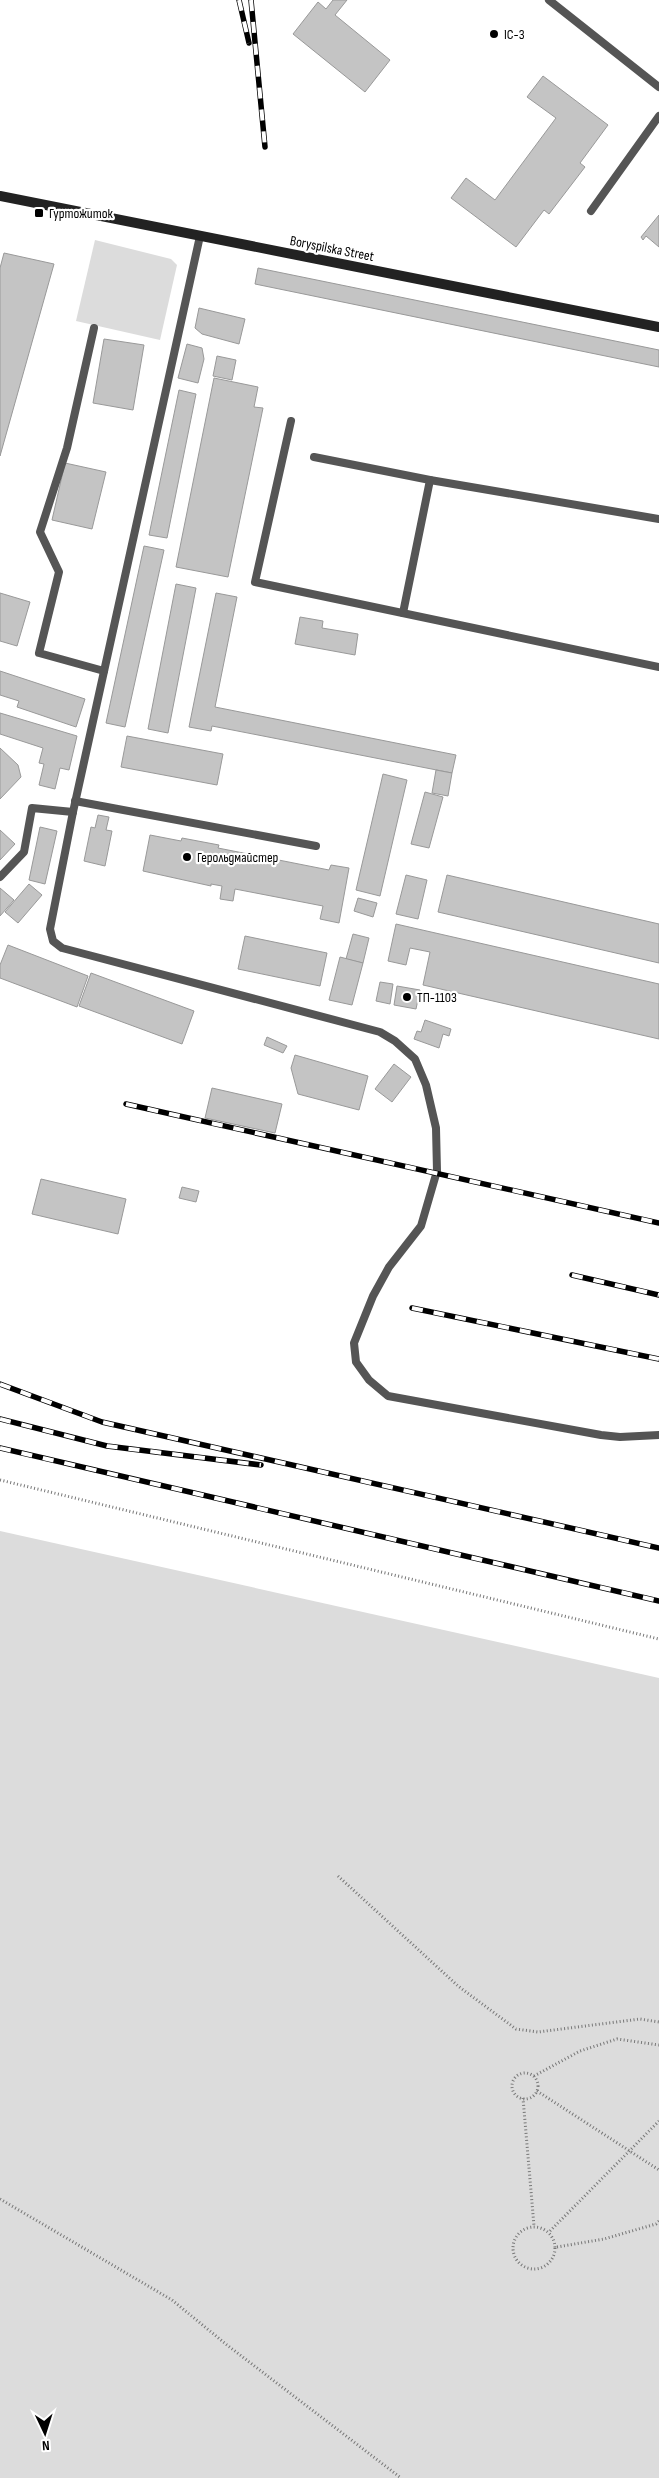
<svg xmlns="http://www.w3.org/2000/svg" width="659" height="2478" font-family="'Sofia Sans Condensed',sans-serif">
  <rect width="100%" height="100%" fill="#fff"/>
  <g fill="#dcdcdc">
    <polygon points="95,240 171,259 177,265 160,340 76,321"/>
    <polygon points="0,1531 659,1678 659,2478 0,2478"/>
  </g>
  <g fill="#c4c4c4" stroke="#999">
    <polygon points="333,0 347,0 335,15 390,60 365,92 293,34 318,2 326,9"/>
    <polygon points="543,76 608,125 580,163 585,167 549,214 544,210 516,247 451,198 466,178 495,200 556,118 527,97"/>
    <polygon points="659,215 659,247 646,236 643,240 641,237"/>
    <polygon points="4,253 54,264 0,456 0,268"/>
    <polygon points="258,268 659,350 659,367 255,284"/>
    <polygon points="199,308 245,319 239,344 202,334 195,328"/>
    <polygon points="104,339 144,345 133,410 93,403"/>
    <polygon points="187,344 202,348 204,359 198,383 178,378"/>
    <polygon points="217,356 236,360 232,380 213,376"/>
    <polygon points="214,378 258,387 254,407 263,408 228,577 176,567"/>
    <polygon points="179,390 196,394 167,538 149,535"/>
    <polygon points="65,463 106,472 92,529 52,520"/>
    <polygon points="144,546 164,550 125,727 106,723"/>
    <polygon points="176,584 196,588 168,733 148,729"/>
    <polygon points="0,593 30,602 17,646 0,641"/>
    <polygon points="216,593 237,597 215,707 456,755 452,773 212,726 211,731 189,727"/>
    <polygon points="300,617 323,621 322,628 358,634 355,655 295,644"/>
    <polygon points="0,671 85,699 76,727 17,707 19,701 0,695"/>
    <polygon points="0,713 77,736 69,770 60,768 55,789 39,785 44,764 39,763 43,748 0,734"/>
    <polygon points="127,736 223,754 217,785 121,767"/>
    <polygon points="0,748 18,765 21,777 0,799"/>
    <polygon points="436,770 452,773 448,796 432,793"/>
    <polygon points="383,774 407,780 380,896 356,890"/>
    <polygon points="425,792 443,797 429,848 411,844"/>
    <polygon points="98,815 109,817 106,830 112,831 105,866 84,861 91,827 95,828"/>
    <polygon points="40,827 57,831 45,884 29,880"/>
    <polygon points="0,830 15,844 0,860"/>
    <polygon points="150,835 181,841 182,838 219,845 218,848 329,870 331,865 349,868 339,923 320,919 323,906 235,889 233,901 220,899 222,886 211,884 211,886 143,871"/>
    <polygon points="406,875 427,880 418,919 396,914"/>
    <polygon points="447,875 659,924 659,963 438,912"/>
    <polygon points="29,884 42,895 18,923 5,912"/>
    <polygon points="0,888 14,900 0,916"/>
    <polygon points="358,898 377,903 373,917 354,911"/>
    <polygon points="396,924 659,984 659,1039 423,985 430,952 410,948 406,965 388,961"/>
    <polygon points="353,934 369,938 363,963 346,959"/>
    <polygon points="245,936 327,953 320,986 238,969"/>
    <polygon points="8,945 88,976 77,1007 0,978 0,965"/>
    <polygon points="340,957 363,963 352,1005 329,1000"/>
    <polygon points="91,973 194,1011 182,1044 79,1006"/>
    <polygon points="380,982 393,984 390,1004 376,1001"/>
    <polygon points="397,986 420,990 416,1009 394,1005"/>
    <polygon points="425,1020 451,1029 449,1036 443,1034 439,1048 414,1039 417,1031 421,1032"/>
    <polygon points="267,1037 287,1046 283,1053 264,1045"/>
    <polygon points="295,1055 368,1076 359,1110 298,1094 291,1068"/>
    <polygon points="394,1064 411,1077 392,1102 375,1089"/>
    <polygon points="212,1088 282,1104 275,1133 205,1118"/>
    <polygon points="41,1179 126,1199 118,1234 32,1214"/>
    <polygon points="182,1187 199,1191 196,1202 179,1198"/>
  </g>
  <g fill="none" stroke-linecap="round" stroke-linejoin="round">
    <g stroke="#777" stroke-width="3" stroke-dasharray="1 2.5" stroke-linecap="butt">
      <polyline points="0,1480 659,1639"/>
      <polyline points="338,1876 458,1986 516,2029 538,2032 640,2019 659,2022"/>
      <circle cx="525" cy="2086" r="13"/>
      <polyline points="534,2076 580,2051 617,2039 659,2045"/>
      <polyline points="537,2091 659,2170"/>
      <polyline points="523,2098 534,2226"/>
      <polyline points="0,2199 172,2300 227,2345 401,2478"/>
      <circle cx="534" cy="2248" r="21"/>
      <polyline points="550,2231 659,2121"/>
      <polyline points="557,2247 604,2239 656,2224 659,2221"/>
    </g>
    <g stroke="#555" stroke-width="8">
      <polyline points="549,0 659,87"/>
      <polyline points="591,211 659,116"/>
      <polyline points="200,236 73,812 50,929 53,941 62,948 380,1032 395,1041 415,1059 426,1085 436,1128 437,1171 421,1226 389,1267 373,1296 354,1343 356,1362 369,1380 388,1396 601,1435 620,1437 659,1435"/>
      <polyline points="94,328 67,448 40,532 59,572 39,653 104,671"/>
      <polyline points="291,421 255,582 659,667"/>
      <polyline points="314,457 430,480 659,519"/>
      <polyline points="403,613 430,480"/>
      <polyline points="75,801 316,846"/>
      <polyline points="0,877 24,852 32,808 73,812"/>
    </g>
    <polyline stroke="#222" stroke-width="10" points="0,196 659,327"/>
    <g stroke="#000" stroke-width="5.5">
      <g id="rail">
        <polyline points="239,0 249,43"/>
        <polyline points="251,0 265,147"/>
        <polyline points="126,1104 659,1223"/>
        <polyline points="572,1275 659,1295"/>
        <polyline points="412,1308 659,1359"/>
        <polyline points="0,1384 102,1422 659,1548"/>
        <polyline points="0,1419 107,1446 261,1465"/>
        <polyline points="0,1448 659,1601"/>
      </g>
    </g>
    <use href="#rail" stroke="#fff" stroke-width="4" stroke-dasharray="11" stroke-linecap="butt"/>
  </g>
  <g fill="#000" stroke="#fff" stroke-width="2">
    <circle cx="494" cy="34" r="5"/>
    <rect x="34" y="208" width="10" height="10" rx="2.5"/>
    <circle cx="187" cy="857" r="5"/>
    <circle cx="407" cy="997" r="5"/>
  </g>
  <g text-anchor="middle" stroke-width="4.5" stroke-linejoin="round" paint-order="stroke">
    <g font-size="14" fill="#000" stroke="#fff" text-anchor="start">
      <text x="504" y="39">ІС-3</text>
      <text x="49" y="218">Гуртожиток</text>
      <text x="197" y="862">Герольдмайстер</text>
      <text x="417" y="1002">ТП-1103</text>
    </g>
    <g font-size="14" fill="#000" stroke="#fff">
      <text transform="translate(332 248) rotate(11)" y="5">Boryspilska Street</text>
    </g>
  </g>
  <g transform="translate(45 2433) rotate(176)" stroke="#ffffff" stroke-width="4" paint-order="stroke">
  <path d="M0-4L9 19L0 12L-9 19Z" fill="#000000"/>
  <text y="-8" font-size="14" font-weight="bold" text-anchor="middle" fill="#000000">N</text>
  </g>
</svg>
